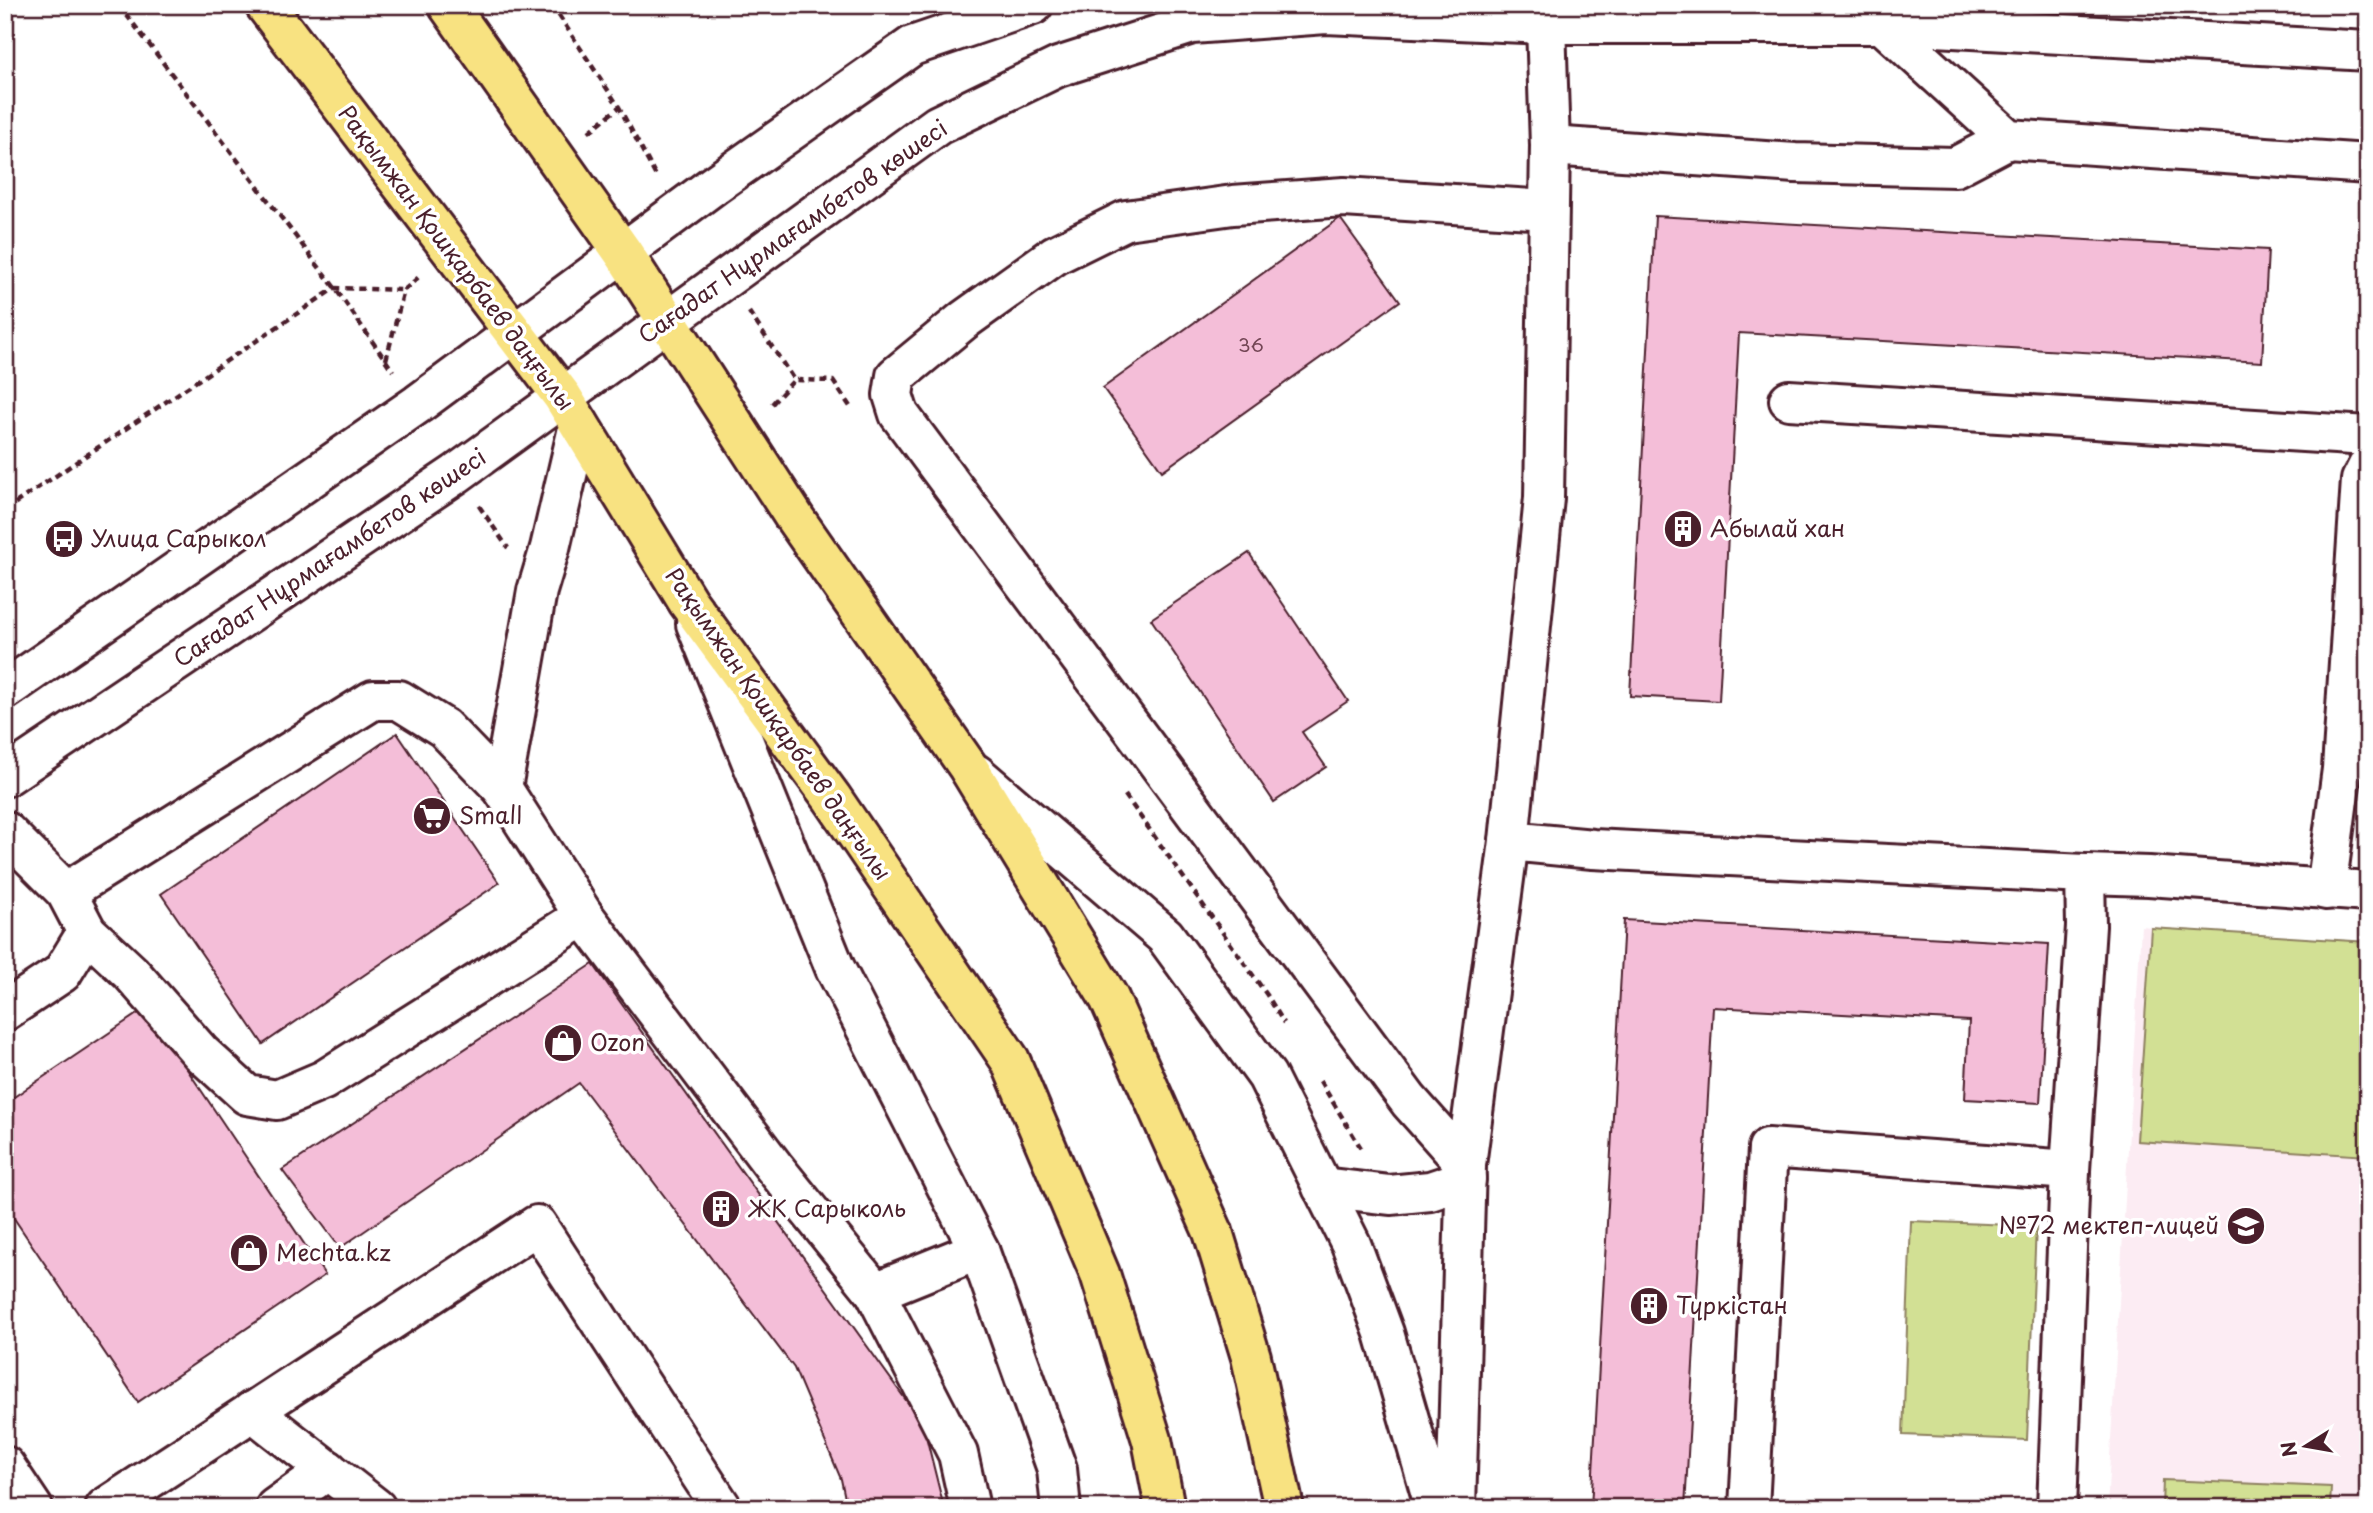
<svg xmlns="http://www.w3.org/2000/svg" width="2373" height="1513" font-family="'Playpen Sans',sans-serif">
  <rect width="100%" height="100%" fill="#fff"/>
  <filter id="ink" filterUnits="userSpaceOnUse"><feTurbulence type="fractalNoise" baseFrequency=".0143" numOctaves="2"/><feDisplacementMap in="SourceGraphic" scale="14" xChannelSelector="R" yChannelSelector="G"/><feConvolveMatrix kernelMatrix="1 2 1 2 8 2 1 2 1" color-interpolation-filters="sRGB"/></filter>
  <g filter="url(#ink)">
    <polygon fill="#fcecf3" points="2141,926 2368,944 2368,1508 2107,1508"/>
    <g fill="#d2e094" stroke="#8e8060" stroke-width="2">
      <polygon points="2151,928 2368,942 2368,1156 2137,1141"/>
      <polygon points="1911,1221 2036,1226 2027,1440 1903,1435"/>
      <polygon points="2163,1480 2331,1487 2330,1508 2162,1508"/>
    </g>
    <g fill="#f4bed8" stroke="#4a1f2b" stroke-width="2">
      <polygon points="1655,216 2268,250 2262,362 1739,333 1719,701 1630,696"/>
      <polygon points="1340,218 1400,301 1162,471 1103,388"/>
      <polygon points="1249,553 1348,701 1302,732 1326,767 1274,802 1151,619"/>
      <polygon points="397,733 499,883 263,1044 161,894"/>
      <polygon points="1624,920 2049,944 2040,1103 1965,1099 1969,1021 1713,1007 1685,1508 1591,1508"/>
      <polygon points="593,964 923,1424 944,1508 847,1508 841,1479 794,1368 579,1083 340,1248 282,1170"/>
      <polygon points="146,1008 325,1275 138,1402 5,1205 5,1103"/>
    </g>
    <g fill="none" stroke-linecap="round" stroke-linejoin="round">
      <g stroke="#4a1f2b" stroke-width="44">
        <g id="minor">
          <polyline points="1882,24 2008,139 2368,164"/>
          <polyline points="1550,146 1795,163 1955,167 2008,139"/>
          <polyline points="1789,400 2368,436"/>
          <polyline points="696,624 835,968 979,1250 1057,1469 1061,1508"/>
          <polyline points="5,690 418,404 714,185 912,46 1033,5"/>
          <polyline points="976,774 1165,936 1267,1076 1351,1244 1384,1333 1435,1508"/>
          <polyline points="5,777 456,474 938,125 1058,67 1192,24 1326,14 1546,24 1882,24 2368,51"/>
          <polyline points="502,788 537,591 550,548 579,424"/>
          <polyline points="5,831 66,892 87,932 131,973 201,1053 247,1095 277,1100 324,1080 584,916"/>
          <polyline points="1509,841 1544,498 1550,146 1546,24"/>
          <polyline points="2085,874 2149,876 2368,892"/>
          <polyline points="2326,890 2342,769 2361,480 2368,466"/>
          <polyline points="66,892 373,700 399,700 444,728 502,788 584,916 774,1167 875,1292 958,1454 970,1508"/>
          <polyline points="5,1011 62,973 87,932"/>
          <polyline points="1466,1165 1409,1101 899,414 893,395 896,376 964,320 1055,255 1126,220 1233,205 1344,197 1548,210"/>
          <polyline points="1322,1187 1390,1195 1430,1191 1466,1179"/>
          <polyline points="875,1292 979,1250"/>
          <polyline points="252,1411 376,1508"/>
          <polyline points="5,1466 33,1508"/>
          <polyline points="105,1508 537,1225 722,1508"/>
          <polyline points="275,1508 328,1470"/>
          <polyline points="1456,1508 1466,1165 1509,841 1593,849 2085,874 2086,926 2070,1170 2057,1508"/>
          <polyline points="1749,1508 1768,1148 2070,1170"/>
        </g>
      </g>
      <g stroke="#4a1f2b" stroke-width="44">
        <g id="major">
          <polyline points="265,5 562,396 688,602 832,798 1010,1060 1100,1274 1152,1440 1165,1508"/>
          <polyline points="448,5 624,254 796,520 968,767 1109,998 1213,1232 1251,1357 1284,1508"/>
        </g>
      </g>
      <g stroke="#4a1f2b" stroke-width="4.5" stroke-dasharray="7 5" stroke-linecap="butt">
        <polyline points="119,5 335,288 393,371"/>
        <polyline points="552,5 619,107 657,178"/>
        <polyline points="589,132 619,107"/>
        <polyline points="749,312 794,380 833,381 851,408"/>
        <polyline points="386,360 404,290 420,276"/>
        <polyline points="772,404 794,380"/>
        <polyline points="479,506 508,548"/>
        <polyline points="5,510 335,288 404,290"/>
        <polyline points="1125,795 1267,995 1284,1023"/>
        <polyline points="1320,1081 1361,1148"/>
      </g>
      <use href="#minor" stroke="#fff" stroke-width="38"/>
      <use href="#major" stroke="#f8e281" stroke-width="38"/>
    </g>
  </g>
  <defs>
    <g id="building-disc" transform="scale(2.0125)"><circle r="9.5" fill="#4a1f2b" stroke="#fff"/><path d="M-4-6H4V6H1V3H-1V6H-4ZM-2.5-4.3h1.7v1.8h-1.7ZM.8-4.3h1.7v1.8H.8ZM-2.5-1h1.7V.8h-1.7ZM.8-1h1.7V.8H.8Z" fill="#fff"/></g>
    <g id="bus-disc" transform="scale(2.0125)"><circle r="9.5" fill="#4a1f2b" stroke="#fff"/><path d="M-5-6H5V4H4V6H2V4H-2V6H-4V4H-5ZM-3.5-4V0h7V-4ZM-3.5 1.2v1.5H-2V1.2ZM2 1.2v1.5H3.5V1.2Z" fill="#fff"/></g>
    <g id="supermarket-disc" transform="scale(2.0125)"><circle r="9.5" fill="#4a1f2b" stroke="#fff"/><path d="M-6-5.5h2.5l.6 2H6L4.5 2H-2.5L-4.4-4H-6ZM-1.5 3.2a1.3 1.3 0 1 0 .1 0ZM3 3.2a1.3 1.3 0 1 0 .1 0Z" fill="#fff"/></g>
    <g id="shop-disc" transform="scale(2.0125)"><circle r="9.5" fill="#4a1f2b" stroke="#fff"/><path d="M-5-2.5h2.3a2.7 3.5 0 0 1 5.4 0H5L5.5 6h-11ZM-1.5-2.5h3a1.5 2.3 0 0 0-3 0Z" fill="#fff"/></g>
    <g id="school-disc" transform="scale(2.0125)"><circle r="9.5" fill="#4a1f2b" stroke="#fff"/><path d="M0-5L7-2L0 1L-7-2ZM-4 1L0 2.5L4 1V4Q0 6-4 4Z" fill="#fff"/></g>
  </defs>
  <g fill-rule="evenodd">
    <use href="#building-disc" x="1683" y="529"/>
    <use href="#bus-disc" x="64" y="539"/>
    <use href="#supermarket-disc" x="432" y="816"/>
    <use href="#shop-disc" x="563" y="1043"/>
    <use href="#building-disc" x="721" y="1209"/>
    <use href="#school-disc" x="2246" y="1226"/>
    <use href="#shop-disc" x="249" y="1253"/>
    <use href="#building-disc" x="1649" y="1306"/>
  </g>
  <g text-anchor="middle" stroke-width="7" stroke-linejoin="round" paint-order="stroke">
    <g font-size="19" fill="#744756">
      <text x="1251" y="352">36</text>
    </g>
    <g font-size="23" fill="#4a1f2b" stroke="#fff">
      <text transform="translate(793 232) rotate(-35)" y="8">Сағадат Нұрмағамбетов көшесі</text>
      <text transform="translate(456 258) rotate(53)" y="8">Рақымжан Қошқарбаев даңғылы</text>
      <text transform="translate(330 558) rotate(-34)" y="8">Сағадат Нұрмағамбетов көшесі</text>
      <text transform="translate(778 724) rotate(55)" y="8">Рақымжан Қошқарбаев даңғылы</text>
    </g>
    <g font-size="23" fill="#4a1f2b" stroke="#fff" text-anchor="start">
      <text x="1710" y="537">Абылай хан</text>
      <text x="91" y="547">Улица Сарыкол</text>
      <text x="459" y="824">Small</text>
      <text x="590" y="1051">Ozon</text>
      <text x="748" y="1217">ЖК Сарыколь</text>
      <text x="2219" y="1234" text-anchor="end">№72 мектеп-лицей</text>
      <text x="276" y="1261">Mechta.kz</text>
      <text x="1676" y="1314">Түркістан</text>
    </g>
  </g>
  <rect width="2373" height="1513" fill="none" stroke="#fff" stroke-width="28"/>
  <rect x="14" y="14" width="2345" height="1485" fill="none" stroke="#4a1f2b" stroke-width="2.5" filter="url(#ink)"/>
  <g transform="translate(2306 1446) rotate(259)" stroke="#ffffff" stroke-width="5" paint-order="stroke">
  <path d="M0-5L12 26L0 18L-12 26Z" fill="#4a1f2b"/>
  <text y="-10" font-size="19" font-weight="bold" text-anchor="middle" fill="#4a1f2b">N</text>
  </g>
</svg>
